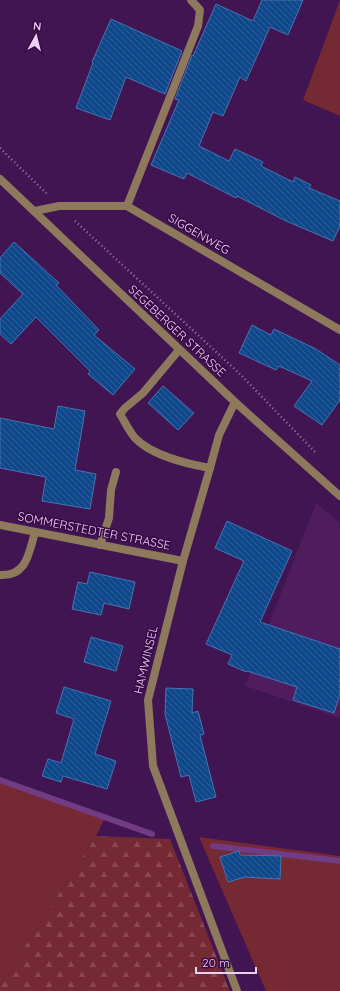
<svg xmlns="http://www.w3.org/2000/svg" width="340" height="991" font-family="Quicksand,sans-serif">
  <defs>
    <pattern id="forest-firs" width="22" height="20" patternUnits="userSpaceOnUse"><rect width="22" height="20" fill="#752932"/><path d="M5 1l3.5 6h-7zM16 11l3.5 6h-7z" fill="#894750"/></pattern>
    <pattern id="building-back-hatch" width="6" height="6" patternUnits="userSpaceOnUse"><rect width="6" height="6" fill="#0f478b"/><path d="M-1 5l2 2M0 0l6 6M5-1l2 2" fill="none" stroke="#32609c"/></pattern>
  </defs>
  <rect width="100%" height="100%" fill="#411551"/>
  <polygon fill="#4e1c5f" points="316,503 340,523 340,718 245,686"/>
  <g fill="#752932">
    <polygon points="340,0 340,116 303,100"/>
    <polygon points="0,781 106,816 96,836 0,985"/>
    <polygon points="199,837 340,856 340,991 266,991"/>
  </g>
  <polygon fill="url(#forest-firs)" points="96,836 170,839 230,991 0,991 0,985"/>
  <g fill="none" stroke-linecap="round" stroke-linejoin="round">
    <g stroke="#713c84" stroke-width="6">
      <polyline points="0,780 152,834"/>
      <polyline points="213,846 340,861"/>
    </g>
  </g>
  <g fill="url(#building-back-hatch)" stroke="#4674b2">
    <polygon points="262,0 303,0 288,35 270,27 246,81 240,77 223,116 213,112 199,146 229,161 235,149 263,162 261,166 293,182 295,177 311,185 309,188 340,201 340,226 333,241 286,221 237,196 236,198 187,173 184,179 151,165 179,100 175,99 192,55 193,56 216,4 253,21"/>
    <polygon points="111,19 182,51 165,94 126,77 110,120 76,108 93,63 92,62"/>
    <polygon points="14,242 59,283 56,285 99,330 94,335 135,369 113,395 88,374 90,371 36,317 11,344 0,334 0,319 23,294 0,273 0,258"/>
    <polygon points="252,325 271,335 274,329 316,349 340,365 340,400 322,425 294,406 312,381 279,366 276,370 239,353"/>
    <polygon points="163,386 194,413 178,430 148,403"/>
    <polygon points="58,406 85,411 75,470 96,474 90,509 42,501 46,477 0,468 0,418 54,429"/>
    <polygon points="227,521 292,551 260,622 340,649 340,694 334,713 293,700 297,687 247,671 246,672 228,664 232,655 206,644 244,561 215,548"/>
    <polygon points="90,572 135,582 129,609 104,603 101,615 72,609 78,582 87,584"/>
    <polygon points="91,637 123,646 116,671 84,662"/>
    <polygon points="64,687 111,701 95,754 116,761 107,789 63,776 61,782 42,776 48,759 61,763 74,719 56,713"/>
    <polygon points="166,688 193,689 192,713 198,711 204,734 200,735 216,797 196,802 189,775 181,777 165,714"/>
    <polygon points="239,851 240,855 281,856 280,879 245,877 228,882 220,857"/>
  </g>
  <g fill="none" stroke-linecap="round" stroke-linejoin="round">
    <g stroke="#9b79a8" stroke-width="2.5" stroke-dasharray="1 3" stroke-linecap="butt">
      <polyline points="0,148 47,194"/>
      <polyline points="75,221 240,374 315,452"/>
    </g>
    <g stroke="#8e795c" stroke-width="8">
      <polyline points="127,206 198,26 200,10 191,0"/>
      <path d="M179,350L143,393L125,408L120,414C125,422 129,431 135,438C151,455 187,464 210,468"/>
      <polyline points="100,545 109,518 111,490 116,472"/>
      <path d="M0,575C27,577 29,552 35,532"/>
    </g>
    <g stroke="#8e795c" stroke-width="8">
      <polyline points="0,179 235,402 340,496"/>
      <polyline points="35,211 59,206 127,206 340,330"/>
      <polyline points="235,402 219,435 210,468 183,561 148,700 153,766 237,991"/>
      <polyline points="0,525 183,561"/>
    </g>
  </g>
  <g text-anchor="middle" stroke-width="3" stroke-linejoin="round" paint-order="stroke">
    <g font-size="12" fill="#ead1f4" stroke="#370945">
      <text transform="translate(199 234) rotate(30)" y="4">SIGGENWEG</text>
      <text transform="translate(177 331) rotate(43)" y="4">SEGEBERGER STRASSE</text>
      <text transform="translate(94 531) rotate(11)" y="4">SOMMERSTEDTER STRASSE</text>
      <text transform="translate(146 660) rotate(-77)" y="4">HAMWINSEL</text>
    </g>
  </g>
  <g transform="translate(36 36) rotate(7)" stroke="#370945" stroke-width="3" paint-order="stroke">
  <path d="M0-3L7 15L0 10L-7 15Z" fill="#ead1f4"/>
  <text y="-6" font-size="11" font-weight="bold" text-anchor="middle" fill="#ead1f4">N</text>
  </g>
  <path d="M196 967v6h60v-6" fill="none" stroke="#ead1f4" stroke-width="2"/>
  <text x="202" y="967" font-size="12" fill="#ead1f4" stroke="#370945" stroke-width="3" paint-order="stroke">20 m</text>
</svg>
